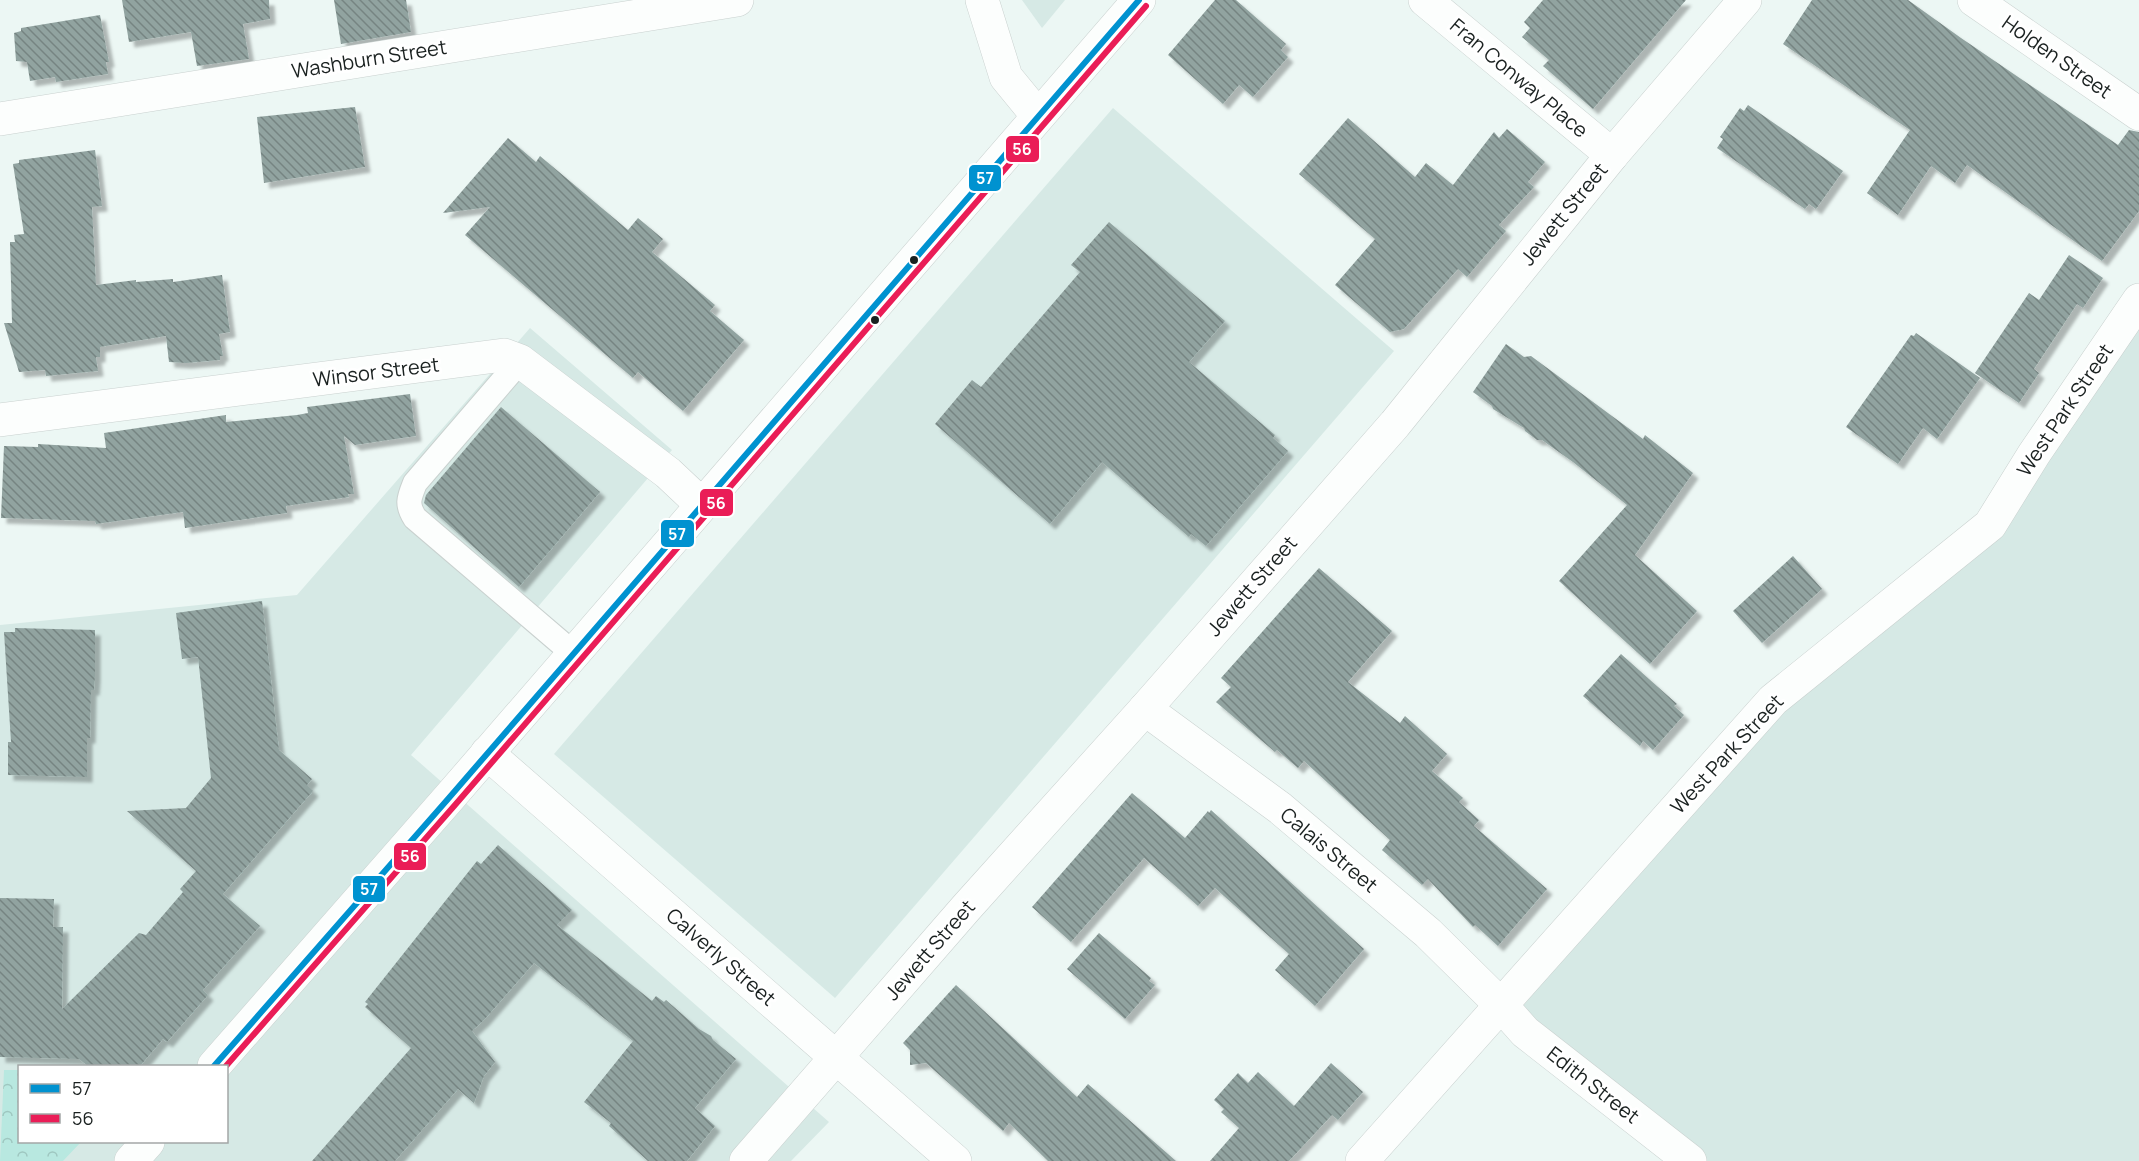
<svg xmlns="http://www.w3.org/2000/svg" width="2139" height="1161" font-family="Manrope,sans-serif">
  <defs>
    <pattern id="park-crowns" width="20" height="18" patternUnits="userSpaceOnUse" patternTransform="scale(1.5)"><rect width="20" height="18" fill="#b8e8e0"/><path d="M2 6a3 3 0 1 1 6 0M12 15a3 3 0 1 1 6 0" fill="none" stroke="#9ec7c0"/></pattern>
    <pattern id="building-back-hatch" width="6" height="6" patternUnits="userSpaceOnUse" patternTransform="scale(1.5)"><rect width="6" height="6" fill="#91a3a0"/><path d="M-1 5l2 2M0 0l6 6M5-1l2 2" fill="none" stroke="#768482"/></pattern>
    <filter id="shadow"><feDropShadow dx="5.5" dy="5.5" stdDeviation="1.5" flood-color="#0004"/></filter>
  </defs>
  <rect width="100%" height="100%" fill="#ecf7f4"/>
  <g fill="#d6e9e5" fill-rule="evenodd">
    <polygon points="1022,0 1065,0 1042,28"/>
    <polygon points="1113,108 1394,351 835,998 554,754"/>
    <polygon points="2139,311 2139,1161 1690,1161 1576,1054 1515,1001 1749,731 1972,541"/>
    <path d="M530,328L672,450L411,755L829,1122L791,1161H0V625L297,595ZM20,1066H226V1142H20Z"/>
  </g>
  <polygon fill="url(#park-crowns)" points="4,1070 19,1070 20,1142 81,1142 63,1161 0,1161"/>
  <g fill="url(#building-back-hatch)" filter="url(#shadow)">
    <polygon points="122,0 269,0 270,19 243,24 249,59 197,66 191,32 129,42"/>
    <polygon points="334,0 406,0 411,32 341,44"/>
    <polygon points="1215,0 1236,0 1286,44 1281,50 1288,57 1253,97 1239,85 1223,104 1168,55"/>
    <polygon points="1543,0 1686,0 1593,109 1543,66 1549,60 1522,37 1530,28 1524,22"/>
    <polygon points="1812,0 1908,0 1961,38 2118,145 2129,130 2139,132 2139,211 2102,261 1967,165 1955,183 1931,166 1898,215 1867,193 1910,130 1783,44"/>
    <polygon points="100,15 109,62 106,62 108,74 56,82 55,77 30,81 27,62 16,61 14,33 21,31 21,28"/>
    <polygon points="1748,105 1843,171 1816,209 1809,204 1805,209 1717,148 1723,139 1720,137 1740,108 1744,111"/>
    <polygon points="355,107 365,167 264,183 257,117"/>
    <polygon points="1348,118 1415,177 1426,163 1453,185 1494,132 1499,138 1507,129 1545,162 1528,182 1534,187 1499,225 1506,231 1467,277 1458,269 1404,329 1390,332 1335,285 1375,239 1299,174"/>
    <polygon points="508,138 536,162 540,156 628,230 638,218 663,239 652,252 715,305 710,311 744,340 683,411 638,372 633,378 465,235 490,207 443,213"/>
    <polygon points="95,150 102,206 92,207 96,285 136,280 136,282 173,279 173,282 222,275 230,332 219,334 223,356 220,356 220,360 186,363 169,362 166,336 100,347 100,357 96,357 98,371 46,376 45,370 19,372 4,323 12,323 10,242 15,242 14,235 24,234 13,164 19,163 19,160"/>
    <polygon points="1109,222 1225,321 1189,362 1275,435 1273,438 1288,451 1206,546 1191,534 1189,537 1102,462 1050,524 935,424 972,380 981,387 1080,272 1071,265"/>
    <polygon points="2069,255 2103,278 2083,308 2077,304 2034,369 2039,373 2019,403 1975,373 2029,293 2039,300"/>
    <polygon points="1916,333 1980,378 1937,439 1923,428 1898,464 1846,427 1911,335 1914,336"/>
    <polygon points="1506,344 1524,357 1531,356 1643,439 1645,435 1693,473 1635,555 1697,611 1650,664 1559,581 1627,505 1573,462 1542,440 1537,440 1525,431 1524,428 1493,409 1492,406 1473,392"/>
    <polygon points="410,394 416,436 355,445 344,436 354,494 348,494 349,497 286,506 287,513 185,528 183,512 96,524 95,521 1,518 4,446 38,447 38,444 106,448 104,433 226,415 226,422 297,415 308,413 307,407"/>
    <polygon points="501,407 600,492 519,587 424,503 426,495"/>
    <polygon points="1793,556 1822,589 1762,643 1733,611"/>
    <polygon points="1319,568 1392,631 1348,682 1400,723 1405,716 1447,754 1432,771 1463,798 1459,802 1479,820 1474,826 1547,889 1498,946 1475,925 1473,927 1428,879 1422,885 1382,850 1390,840 1304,761 1298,768 1277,750 1275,752 1216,702 1231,687 1221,678"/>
    <polygon points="262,601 279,750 312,779 307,785 313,791 223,894 260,926 203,990 208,995 167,1042 163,1039 140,1066 88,1066 79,1059 0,1057 0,898 54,899 53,927 63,927 62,1009 139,933 146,935 183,892 180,889 196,871 127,811 186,808 211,778 198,657 182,659 176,613"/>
    <polygon points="15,628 95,630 95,676 94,690 91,690 90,738 87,738 87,777 8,775 8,742 11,742 4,632 15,632"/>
    <polygon points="1621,654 1677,704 1674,706 1684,715 1653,750 1643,741 1640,746 1583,696"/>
    <polygon points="1132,793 1185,838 1208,811 1209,813 1211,810 1364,949 1315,1006 1275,970 1289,954 1215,888 1198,906 1144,858 1071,942 1032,907"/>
    <polygon points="498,845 572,910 557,925 652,1001 656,996 664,1002 666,1000 699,1029 711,1036 713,1040 736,1059 695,1108 715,1126 687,1161 648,1161 609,1126 611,1123 584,1102 633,1041 534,963 484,1020 472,1031 495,1062 484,1076 474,1103 458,1089 395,1161 312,1161 411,1048 365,1007 368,1004 365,1002 477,861 481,864"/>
    <polygon points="1099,933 1151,978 1149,981 1155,985 1125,1019 1067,969"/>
    <polygon points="956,985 1077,1097 1088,1084 1176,1161 1048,1161 1009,1123 1003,1131 926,1063 910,1065 910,1050 903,1043"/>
    <polygon points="1331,1063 1363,1092 1338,1120 1332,1115 1289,1161 1210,1161 1239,1128 1221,1112 1224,1109 1214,1100 1238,1073 1248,1083 1258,1072 1294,1106"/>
  </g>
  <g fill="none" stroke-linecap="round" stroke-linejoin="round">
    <g stroke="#c9d1cf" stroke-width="26">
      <path id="service" d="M520,361L415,483C409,498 406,504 415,518L574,654"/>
    </g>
    <g stroke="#c9d1cf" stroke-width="34">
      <g id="minor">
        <polyline points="982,0 1006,77 1038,116"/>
        <polyline points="1425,0 1612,155"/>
        <polyline points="0,119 737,0"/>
        <polyline points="0,420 504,355 520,361 668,473 702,505"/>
        <polyline points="1145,709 1280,808 1428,933 1501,1005 1525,1032 1690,1161"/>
        <polyline points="746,1161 966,908 1145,709 1395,424 1612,155 1745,0"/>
        <polyline points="1362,1161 1773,700 1990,525 2034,454 2139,300"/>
      </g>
    </g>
    <g stroke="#c9d1cf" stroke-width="34">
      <g id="tertiary">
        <polyline points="1974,0 2139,114"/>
        <polyline points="487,753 955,1161"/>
      </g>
    </g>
    <g stroke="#c9d1cf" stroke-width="34">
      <g id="primary">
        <polyline points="214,1066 448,799 1139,0"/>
        <polyline points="131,1161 148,1142"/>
      </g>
    </g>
    <use href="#service" stroke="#fcfefd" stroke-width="24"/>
    <use href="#minor" stroke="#fcfefd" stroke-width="33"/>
    <use href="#tertiary" stroke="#fcfefd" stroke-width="33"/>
    <use href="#primary" stroke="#fcfefd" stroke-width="33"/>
    <g stroke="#fff" stroke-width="10">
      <polyline id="bus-1" points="214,1066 448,799 1139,0"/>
    </g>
    <g stroke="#fff" stroke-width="10">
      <polyline id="bus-2" points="226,1066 455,805 1146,6"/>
    </g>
    <use href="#bus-1" stroke="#0092d0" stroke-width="6"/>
    <use href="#bus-2" stroke="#ea1d57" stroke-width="6"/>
  </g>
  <g fill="#1a2120" stroke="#fff" stroke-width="2">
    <circle cx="914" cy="260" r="5"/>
    <circle cx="875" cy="320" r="5"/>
  </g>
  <g text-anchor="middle" stroke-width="6" stroke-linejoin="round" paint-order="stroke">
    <g font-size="20" fill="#1a2120" stroke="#fff">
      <text transform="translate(2057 57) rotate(35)" y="7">Holden Street</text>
      <text transform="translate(369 59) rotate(-9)" y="7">Washburn Street</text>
      <text transform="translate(1519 78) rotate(40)" y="7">Fran Conway Place</text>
      <text transform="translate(1564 214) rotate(-51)" y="7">Jewett Street</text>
      <text transform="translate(376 372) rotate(-7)" y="7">Winsor Street</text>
      <text transform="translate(2065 410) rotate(-56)" y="7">West Park Street</text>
      <text transform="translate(1252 586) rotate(-49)" y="7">Jewett Street</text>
      <text transform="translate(1727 754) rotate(-47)" y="7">West Park Street</text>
      <text transform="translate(1329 850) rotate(40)" y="7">Calais Street</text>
      <text transform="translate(930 950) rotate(-49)" y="7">Jewett Street</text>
      <text transform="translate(721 957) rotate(41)" y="7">Calverly Street</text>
      <text transform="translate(1593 1085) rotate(38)" y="7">Edith Street</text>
    </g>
  </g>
  <g stroke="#fff" stroke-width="2">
    <rect x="1005" y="135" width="35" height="28" rx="6" fill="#ea1d57"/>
    <rect x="968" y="164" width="34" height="28" rx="6" fill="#0092d0"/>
    <rect x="699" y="488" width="35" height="29" rx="6" fill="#ea1d57"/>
    <rect x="660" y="519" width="35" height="29" rx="6" fill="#0092d0"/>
    <rect x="393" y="842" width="34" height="29" rx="6" fill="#ea1d57"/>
    <rect x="352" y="875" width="34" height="28" rx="6" fill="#0092d0"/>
  </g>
  <g font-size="16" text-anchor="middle" font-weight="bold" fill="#fff">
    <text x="1022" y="155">56</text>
    <text x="985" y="184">57</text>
    <text x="716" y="509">56</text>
    <text x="677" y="540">57</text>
    <text x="410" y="862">56</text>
    <text x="369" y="895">57</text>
  </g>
  <rect x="18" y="1065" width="210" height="78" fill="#ffffff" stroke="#a3a6a6" stroke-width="1.5"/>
  <rect x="30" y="1084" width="30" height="9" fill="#0092d0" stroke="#a3a6a6" stroke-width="1.5"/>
  <text x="72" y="1095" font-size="18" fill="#1a2120">57</text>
  <rect x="30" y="1114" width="30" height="9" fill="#ea1d57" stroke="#a3a6a6" stroke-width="1.5"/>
  <text x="72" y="1125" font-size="18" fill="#1a2120">56</text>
</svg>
